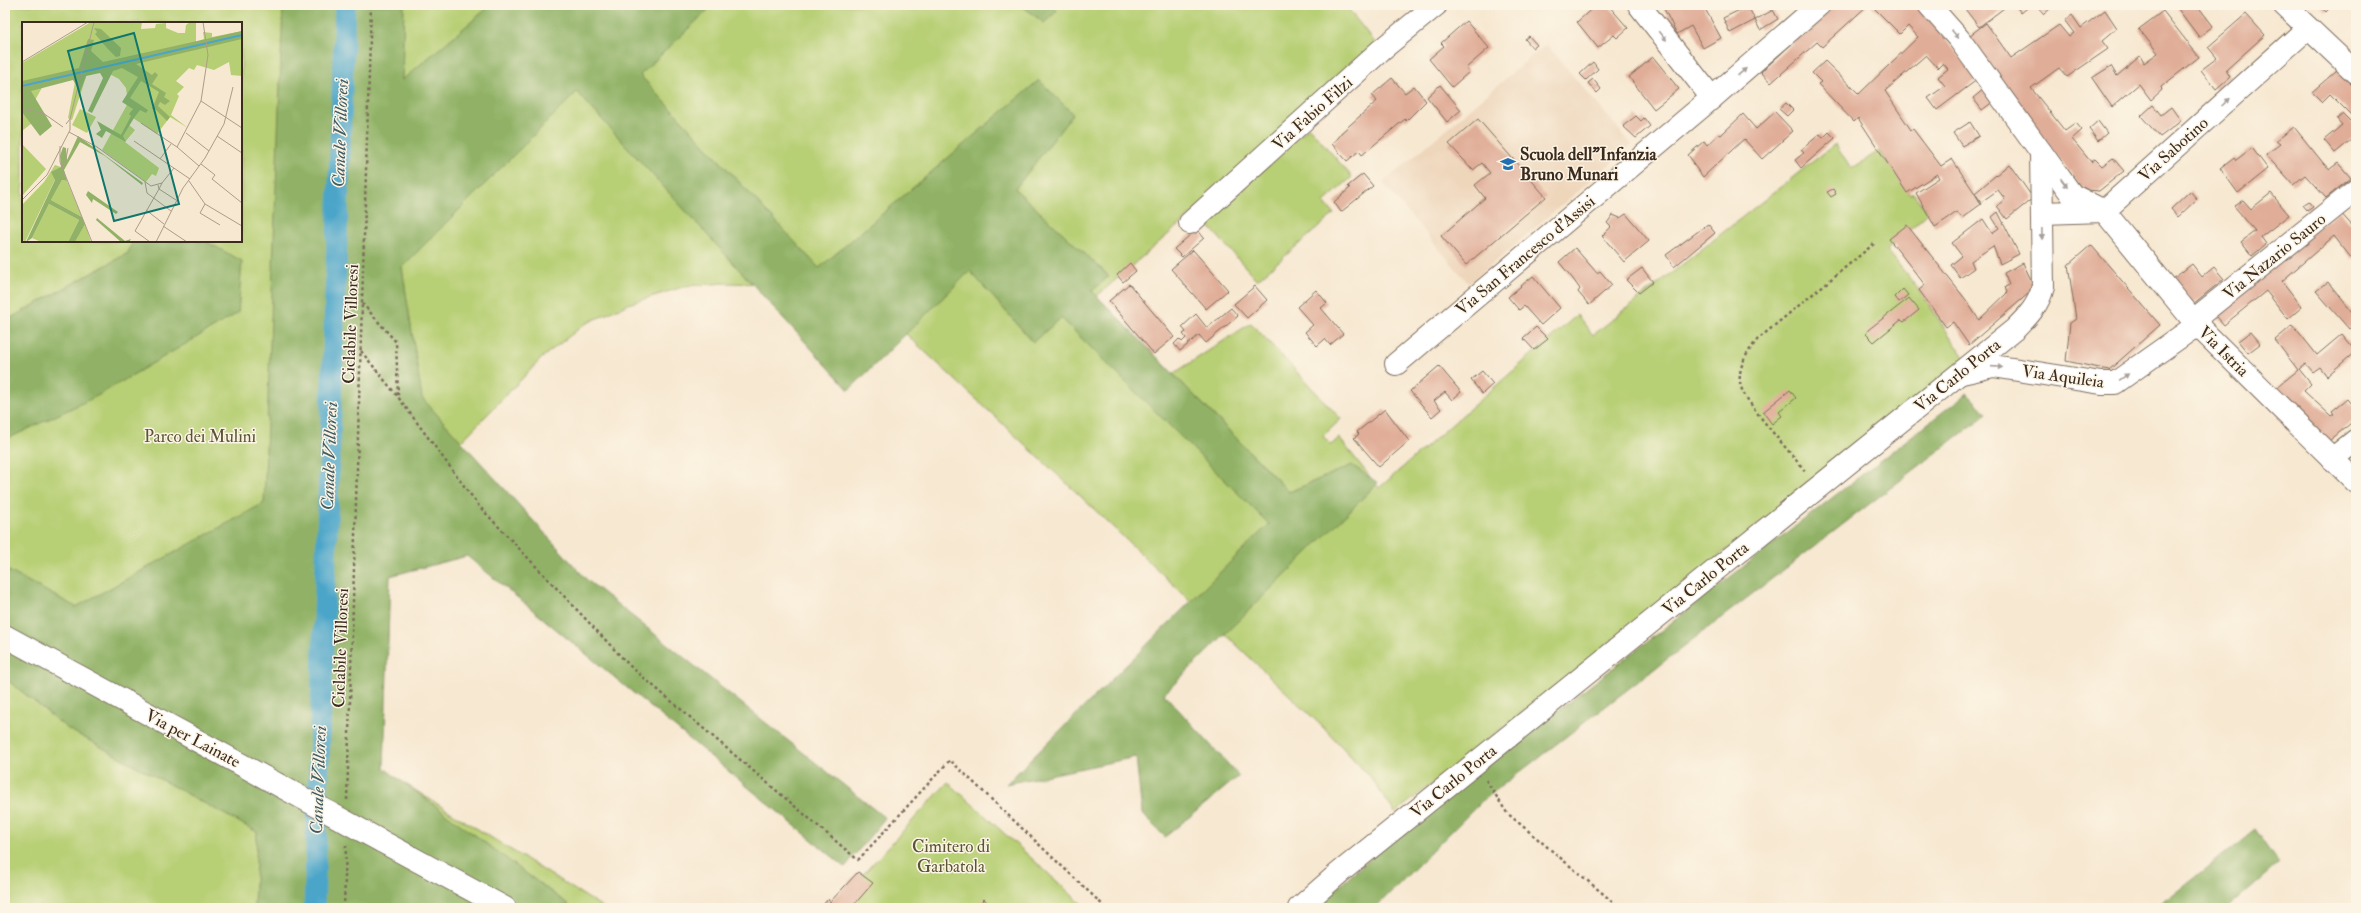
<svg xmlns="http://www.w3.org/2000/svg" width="2361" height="913" font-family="'IM FELL Double Pica',serif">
  <rect width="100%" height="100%" fill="#fcf5e5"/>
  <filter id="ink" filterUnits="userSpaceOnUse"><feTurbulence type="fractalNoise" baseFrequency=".025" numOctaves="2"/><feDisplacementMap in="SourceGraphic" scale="8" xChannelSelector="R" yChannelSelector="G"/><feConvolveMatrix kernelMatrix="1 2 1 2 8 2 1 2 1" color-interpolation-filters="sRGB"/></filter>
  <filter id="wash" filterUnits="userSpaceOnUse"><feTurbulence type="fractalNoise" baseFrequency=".012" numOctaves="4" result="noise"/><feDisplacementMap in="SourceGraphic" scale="16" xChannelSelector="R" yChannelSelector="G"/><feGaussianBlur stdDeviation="0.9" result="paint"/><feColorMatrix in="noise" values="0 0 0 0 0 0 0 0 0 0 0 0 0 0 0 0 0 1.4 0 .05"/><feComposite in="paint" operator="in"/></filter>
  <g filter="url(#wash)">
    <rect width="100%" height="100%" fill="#f7e8d1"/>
    <polygon fill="#eed6bb" points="1546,44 1632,145 1469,284 1383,183"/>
    <g fill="#b7cf74" stroke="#797c49" fill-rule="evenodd">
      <path d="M5,5H1345L1381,50L1097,296L1283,486L1173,374L1251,323L1341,419L1323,436L1331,445L1339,438L1379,488L1577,315L1593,335L1835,144L1851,169L1879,151L1910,195L1913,193L1928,213L1887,250L1919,290L1966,360L1395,813L1371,778L1329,733L1076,492L906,334L880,318L767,284L725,283L686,286L628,304L585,324L544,356L362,544L358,751L388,773L604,908H5ZM23,23H241V241H23Z"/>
      <polygon points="1309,127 1352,177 1324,202 1334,214 1257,280 1205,222"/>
      <polygon points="948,782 1086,908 832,908"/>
    </g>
    <g fill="#91b266" stroke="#666e42">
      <polygon points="283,5 404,5 402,80 491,5 713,5 640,75 819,268 1039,80 1073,114 1015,189 1109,276 1092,291 1289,492 1352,465 1378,483 1164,694 1239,776 1165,837 1142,814 1136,757 1006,784 1269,524 1061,318 1033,342 970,271 849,390 577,92 402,267 422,398 587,580 885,818 845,867 467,556 390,576 384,768 569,905 551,908 254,908 257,832 68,729 5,678 5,569 76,607 264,503"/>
      <polygon points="1021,5 1053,5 1057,11 1044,23"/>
      <polygon points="133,241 205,241 242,261 238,313 97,396 5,440 5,321 128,253"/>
      <polygon points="1967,393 1987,414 1482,801 1375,908 1315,908 1384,846"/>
      <polygon points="2255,829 2279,863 2227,908 2156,908"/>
    </g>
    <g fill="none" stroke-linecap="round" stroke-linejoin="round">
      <polyline stroke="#4ba5c9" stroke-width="21" points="314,908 345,5"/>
    </g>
    <g id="blocks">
      <g fill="#e0ad98">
        <polygon points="1596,5 1608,5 1628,28 1617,38 1614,35 1598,48 1577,22"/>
        <polygon points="1662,5 1703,5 1721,38 1703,48 1691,26 1677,34"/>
        <polygon points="1769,5 1780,5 1770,10"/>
        <polygon points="1834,5 1868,5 1822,47 1817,42 1771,83 1761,72"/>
        <polygon points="1871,5 1916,5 1936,27 1978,79 1937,110 1928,98 1945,86 1938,77 1948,69 1943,63 1938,68 1926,55 1885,91 1911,130 1913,129 1941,166 1952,159 1974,192 1981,204 1962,218 1957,212 1935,227 1916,193 1939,178 1937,174 1907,193 1858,118 1854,122 1818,84 1821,82 1812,73 1825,61 1859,94 1918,37 1908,26 1900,34"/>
        <polygon points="1970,5 2008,5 1979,27 1965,9"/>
        <polygon points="2015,5 2031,5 2021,13"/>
        <polygon points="2036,5 2055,5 2044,14"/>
        <polygon points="2175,5 2197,5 2213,26 2199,37"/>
        <polygon points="2319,5 2332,5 2326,12"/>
        <polygon points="1748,6 1755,20 1773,10 1778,19 1760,30 1755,20 1730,33 1723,18"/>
        <polygon points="2105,10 2117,28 2102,41 2108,49 2067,77 2059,68 2031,88 2065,131 2076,123 2082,130 2072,139 2091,162 2095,159 2102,166 2113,158 2124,171 2099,191 2088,190 2080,186 1969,36 1986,23 2011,58 2059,25 2069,37 2074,33 2065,21 2072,15 2081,28"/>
        <polygon points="2163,11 2199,57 2161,87 2162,90 2151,100 2139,84 2112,107 2092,78 2111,66 2117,76 2140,56 2144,63 2158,53 2139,29"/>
        <polygon points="2246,14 2265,35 2226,70 2230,77 2216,89 2201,70 2217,58 2208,47"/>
        <polygon points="1466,21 1489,48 1466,68 1469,72 1452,87 1429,59 1444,46 1441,43"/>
        <polygon points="1529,36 1537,45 1533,48 1525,39"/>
        <polygon points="1653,57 1679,89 1654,109 1629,77"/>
        <polygon points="1593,62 1598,69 1586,80 1580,74"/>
        <polygon points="2337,70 2356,89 2356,120 2330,94 2322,102 2312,92"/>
        <polygon points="1392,78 1405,93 1414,86 1426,101 1406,121 1405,119 1362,155 1359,151 1347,161 1332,144 1342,132 1377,101 1372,95"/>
        <polygon points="1593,79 1601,89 1597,93 1588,83"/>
        <polygon points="1440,85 1461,110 1447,122 1427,97"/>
        <polygon points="1984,89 1994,101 1982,110 1973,98"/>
        <polygon points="1786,103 1793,110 1787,116 1779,109"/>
        <polygon points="2153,105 2161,115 2171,107 2181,121 2160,137 2141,116"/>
        <polygon points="1775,112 1793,131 1762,159 1744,139 1703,177 1693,164 1694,163 1688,155 1704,141 1707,145 1719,134 1721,135 1743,114 1756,129"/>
        <polygon points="2343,114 2356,127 2356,136 2335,153 2324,140 2342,125 2337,119"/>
        <polygon points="1636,116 1641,121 1644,118 1650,126 1636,138 1623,126"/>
        <polygon points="1478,119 1546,197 1466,265 1441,236 1485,198 1475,185 1490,173 1482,163 1473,170 1449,144"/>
        <polygon points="2098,121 2107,133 2098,141 2089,129"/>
        <polygon points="1970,122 1979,136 1962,146 1953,133"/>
        <polygon points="2294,127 2324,164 2330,169 2338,163 2351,178 2326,198 2305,175 2293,185 2266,155 2280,144 2276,141"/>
        <polygon points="1829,132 1835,138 1801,168 1795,160 1804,153 1801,150 1820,134 1823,138"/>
        <polygon points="2252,148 2268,169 2238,193 2220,168 2234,157 2236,160"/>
        <polygon points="2009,164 2033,198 2007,219 1997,206 2005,199 1998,190 1981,202 1975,193"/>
        <polygon points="1363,174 1373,186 1341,212 1334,202 1350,188 1348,186"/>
        <polygon points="1833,189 1836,194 1831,197 1827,192"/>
        <polygon points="2190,191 2197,199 2178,217 2171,209"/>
        <polygon points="2271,193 2289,215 2261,237 2266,244 2252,256 2241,242 2255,231 2234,206 2243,200 2251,209"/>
        <polygon points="2309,201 2313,206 2307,210 2303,205"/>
        <polygon points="2339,211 2356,230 2356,255 2352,259 2334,236 2282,281 2302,307 2288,319 2266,291 2224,325 2212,311"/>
        <polygon points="1998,212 2019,254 2000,264 1993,246 1971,261 1974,268 1960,278 1951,265 1962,256 1952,243 1983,219 1992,233 1999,228 1992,217"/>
        <polygon points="1626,214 1649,241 1624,262 1602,236 1611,227 1607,223 1613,215 1620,218"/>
        <polygon points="1708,224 1715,233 1674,267 1666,255"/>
        <polygon points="1907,225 1966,300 1979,320 2007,293 2005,287 2009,285 2004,273 2023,263 2032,282 2029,293 1969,345 1953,322 1946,327 1919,290 1925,285 1889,239"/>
        <polygon points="1197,229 1204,238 1182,257 1174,249"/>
        <polygon points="2091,245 2160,325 2109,370 2066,361 2070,323 2076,319 2068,265"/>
        <polygon points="1575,248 1597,273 1600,271 1612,285 1589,305 1578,292 1580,289 1573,279 1559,262"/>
        <polygon points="1193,250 1228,290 1206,309 1171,269"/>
        <polygon points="1130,263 1136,271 1123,282 1117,275"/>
        <polygon points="2192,264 2202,277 2214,267 2224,279 2193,304 2173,279"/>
        <polygon points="1642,268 1653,282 1639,293 1626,280"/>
        <polygon points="1533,276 1560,308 1541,325 1524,306 1519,310 1508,297"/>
        <polygon points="2328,282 2356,317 2356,323 2349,329 2316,291"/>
        <polygon points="1129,284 1174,337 1154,354 1109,301"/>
        <polygon points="1255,286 1267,300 1247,318 1234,304"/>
        <polygon points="1903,289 1908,295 1899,302 1895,297"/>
        <polygon points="1316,290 1327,303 1321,308 1343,334 1330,345 1325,339 1317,346 1305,332 1313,325 1297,307"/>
        <polygon points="1909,298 1919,310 1904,322 1901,320 1874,342 1866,334 1868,330"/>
        <polygon points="1231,308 1238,316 1206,343 1199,335 1180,351 1174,344 1179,339 1182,342 1186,338 1183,334 1186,332 1182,327 1196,314 1207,328"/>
        <polygon points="2293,325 2317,355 2342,334 2356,351 2327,376 2320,367 2313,372 2306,364 2299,369 2311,384 2304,391 2331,416 2334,414 2332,411 2347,399 2356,410 2356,419 2329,441 2275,389 2298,370 2275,340"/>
        <polygon points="1536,327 1548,339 1534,350 1523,338"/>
        <polygon points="2250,332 2260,344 2248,353 2238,341"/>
        <polygon points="1439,366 1461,392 1452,400 1445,392 1434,401 1441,409 1432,417 1410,391"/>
        <polygon points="1482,371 1493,384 1482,394 1471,380"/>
        <polygon points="1790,390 1796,398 1779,412 1782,416 1772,424 1763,412"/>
        <polygon points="1385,409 1409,441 1379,467 1354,438 1359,434 1357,432"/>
        <polygon points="858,872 873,883 853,906 852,905 849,908 820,908 828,899 830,902"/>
        <polygon points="984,899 988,903 984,908 979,904"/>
      </g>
    </g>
  </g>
  <g filter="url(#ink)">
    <use href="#blocks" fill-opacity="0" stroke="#7d6c5d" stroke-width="1"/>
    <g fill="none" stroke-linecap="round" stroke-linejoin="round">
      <g stroke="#7d6c5d" stroke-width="24">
        <g id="minor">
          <polyline points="1639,5 1712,98"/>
          <polyline points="2284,5 2356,73"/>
          <polyline points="2041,152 2072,195 2104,211 2308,28"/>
          <polyline points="2042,213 2104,211 2197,325 2356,482"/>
          <polyline points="1190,223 1381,50 1436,5"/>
          <polyline points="1396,364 1712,98 1819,5"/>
          <polyline points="1962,373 1993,366 2101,383 2115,383 2197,325 2201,314 2356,190"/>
          <polyline points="2332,459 2356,440"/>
          <path d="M1299,908L1339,873L2015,329C2029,315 2038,306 2043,287L2041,152L1959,39L1929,5"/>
        </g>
      </g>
      <g stroke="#7d6c5d" stroke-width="24">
        <g id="tertiary">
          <polyline points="5,636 275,783"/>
          <polyline points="381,841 505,908"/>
        </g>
      </g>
      <g stroke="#7d6c5d" stroke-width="2.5" stroke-dasharray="3 3" stroke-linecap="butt">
        <polyline points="362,303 396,342 398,396"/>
        <polyline points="361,351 398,397 479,506 630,666 858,860 950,760 1106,908"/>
        <path d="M1805,471C1791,453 1747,405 1741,387C1736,369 1747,352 1758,339L1875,243"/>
        <polyline points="1486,780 1507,813 1620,908"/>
        <polyline points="347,800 371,5"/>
        <polyline points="344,908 346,845"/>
      </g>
      <use href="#minor" stroke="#fff" stroke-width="22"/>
      <use href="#tertiary" stroke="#fff" stroke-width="22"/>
      <g stroke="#7d6c5d" stroke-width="24" stroke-linecap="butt">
        <polyline id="tertiary-bridge" points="275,783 381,841"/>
      </g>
      <use href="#tertiary-bridge" stroke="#fff" stroke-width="22"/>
    </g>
    <defs><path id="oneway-solid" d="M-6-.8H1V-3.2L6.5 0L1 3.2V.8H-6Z"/></defs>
    <g fill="#a79f9a">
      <use href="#oneway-solid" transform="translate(1955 34) rotate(49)"/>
      <use href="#oneway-solid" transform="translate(1663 36) rotate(52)"/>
      <use href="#oneway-solid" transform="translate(1742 72) rotate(-41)"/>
      <use href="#oneway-solid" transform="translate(2226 102) rotate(-42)"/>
      <use href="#oneway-solid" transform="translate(2064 183) rotate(54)"/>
      <use href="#oneway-solid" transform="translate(2042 234) rotate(89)"/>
      <use href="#oneway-solid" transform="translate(1997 367) rotate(4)"/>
      <use href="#oneway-solid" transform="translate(2124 377) rotate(-35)"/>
    </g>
  </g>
  <defs>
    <g id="school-bare" transform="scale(1.2)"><path d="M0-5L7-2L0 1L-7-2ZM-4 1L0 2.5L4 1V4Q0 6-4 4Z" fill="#1f6fb2" stroke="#fcf5e5" stroke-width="2.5" paint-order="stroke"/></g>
  </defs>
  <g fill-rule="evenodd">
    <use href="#school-bare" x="1508" y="164"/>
  </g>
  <g text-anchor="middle" stroke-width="3" stroke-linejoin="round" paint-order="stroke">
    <g font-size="17" fill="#3b2a1e" stroke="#fcf5e5">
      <text transform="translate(1312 113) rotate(-42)" y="6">Via Fabio Filzi</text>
      <text transform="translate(2173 149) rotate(-42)" y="6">Via Sabotino</text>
      <text transform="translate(1525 255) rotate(-40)" y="6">Via San Francesco d'Assisi</text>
      <text transform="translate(2274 256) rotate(-39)" y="6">Via Nazario Sauro</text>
      <text transform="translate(350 324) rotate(-88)" y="6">Ciclabile Villoresi</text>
      <text transform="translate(2224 351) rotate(45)" y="6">Via Istria</text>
      <text transform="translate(1957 375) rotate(-39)" y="6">Via Carlo Porta</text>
      <text transform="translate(2063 376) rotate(8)" y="6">Via Aquileia</text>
      <text transform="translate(1705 578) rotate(-39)" y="6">Via Carlo Porta</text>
      <text transform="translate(340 648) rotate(-88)" y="6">Ciclabile Villoresi</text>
      <text transform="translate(193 738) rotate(28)" y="6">Via per Lainate</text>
      <text transform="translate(1453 781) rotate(-39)" y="6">Via Carlo Porta</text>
    </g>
    <g font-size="17" font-weight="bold" fill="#3b2a1e" stroke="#fcf5e5" text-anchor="start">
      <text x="1520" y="160">Scuola dell"Infanzia<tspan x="1520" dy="20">Bruno Munari</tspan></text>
    </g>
    <g font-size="17" fill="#5a5334" stroke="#fcf5e5">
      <text x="200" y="442">Parco dei Mulini</text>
      <text x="951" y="852">Cimitero di<tspan x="951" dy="20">Garbatola</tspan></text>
    </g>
    <g font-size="18" font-style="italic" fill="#415b62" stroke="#fcf5e5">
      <text transform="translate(340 133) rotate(-88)" y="6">Canale Villoresi</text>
      <text transform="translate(329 456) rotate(-88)" y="6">Canale Villoresi</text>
      <text transform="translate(318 780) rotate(-88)" y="6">Canale Villoresi</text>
    </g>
  </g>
  <g transform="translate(22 22)">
    <rect width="220" height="220" fill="#f7e8d1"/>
    <path d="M69,0H120L119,7L133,6L134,2L144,1V6L156,11H163L164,3L168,0H174V20L182,17L181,10L190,11V15L220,9V54L209,53L207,40L192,48L175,43L172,48L167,46L154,59L162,65L155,72L157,74L149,93L166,106L148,95L135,112L111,96L107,103L113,108L103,120L137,146L134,154L130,152L124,160L80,128L106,81L104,66L97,57L80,48L65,52L50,98L46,96L54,55L22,62L11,82L0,86V41ZM58,87L74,95L65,111L50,103ZM0,88L10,101L0,109ZM0,122L24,147L0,174ZM33,143L39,145L3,220L0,217V183L22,160ZM40,158L45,159L60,195L29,178ZM27,182L57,198L46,220H19L10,216ZM63,202L69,220H53L61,205Z" fill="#b7cf74"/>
    <path d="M72,6L79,7L99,26L98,34L94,35L85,26L73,12L75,10ZM220,9V17L114,42L130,53L133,50L136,53L130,62L144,71L142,75L148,79L143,83L138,80L136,84L148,95L145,99L133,87H130L137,70L119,59L108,76L126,88L124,91L118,88L112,96L101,114L104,120L84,109L80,116L74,112L79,108L75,99L99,113L109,94L107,92L111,87L100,80L116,55L100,46L91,49L70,91L66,89L81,56L78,51L64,54L58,70L51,58L9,69L30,104L18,114L0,90V59L57,46L66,17L72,18L69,29L81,40ZM56,114L121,161L120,163L83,134L58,120L42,148L45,159L40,158L29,178L60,195L63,202L53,220H46L57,198L27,182L10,216L4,220L33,158L29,150L39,145L38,134L41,125L44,126L45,138ZM66,169L96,190L94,192L71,177L70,181L64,173ZM75,196L103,219L109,217L107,220H99L74,198Z" fill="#91b266"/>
    <path fill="none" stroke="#4ba5c9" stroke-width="2" d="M0,64L220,13"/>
    <path fill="none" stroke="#ac9c89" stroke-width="1" d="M0,40L66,0M179,79L220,106M0,87L21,91L41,105M119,101L155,125L177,144M44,102L48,97L72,0M47,110L75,125L129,164L140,161L152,146M164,111L187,129M195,114L220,131M112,119L168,157M38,124V140L70,220M155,125L179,79L186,33L181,0M138,137L149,122M179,142L193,153L190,157L220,181M40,145L44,137L46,126M167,159L183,182L220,204M123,160L125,171L149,189M140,161L137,167L154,178M0,178L25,153L48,108V97M183,182L178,191L198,203M124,188L142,202M141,204L165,220M128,220L113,209L137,167L136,163M134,220L161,166L183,136L202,102L211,65"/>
    <path fill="#0f766e" fill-opacity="0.15" stroke="#0f766e" stroke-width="2" d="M112,11L157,182L92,199L46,29Z"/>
    <rect width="220" height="220" fill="none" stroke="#3b2a1e" stroke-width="2"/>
  </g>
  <rect width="2361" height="913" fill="none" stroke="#fcf5e5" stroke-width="20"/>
</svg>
